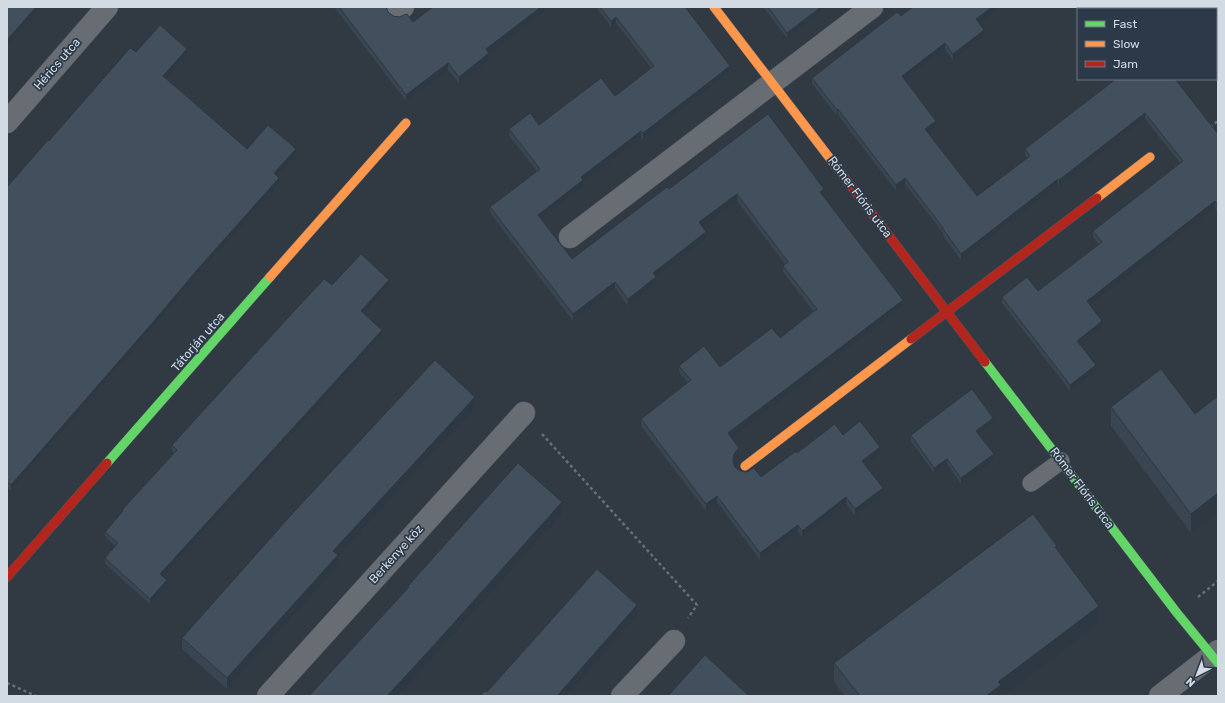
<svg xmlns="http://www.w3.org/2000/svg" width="1225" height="703" font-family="Rubik,sans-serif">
  <rect width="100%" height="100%" fill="#313942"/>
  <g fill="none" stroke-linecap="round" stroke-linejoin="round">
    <g stroke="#4f555d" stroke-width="18">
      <polyline id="lane" points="1031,483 1061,461"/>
    </g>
    <g stroke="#4f555d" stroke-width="23">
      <g id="street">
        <polyline points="398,11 403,7"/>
        <polyline points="7,122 107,7"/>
        <polyline points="570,237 872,7"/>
        <polyline points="268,696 524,413"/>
        <polyline points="622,696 674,641"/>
        <polyline points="1160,696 1218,651"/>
      </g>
    </g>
    <g stroke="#4f555d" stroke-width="10">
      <g id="fast">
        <polyline points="985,362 1177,613 1218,663"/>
        <polyline points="107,463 270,277"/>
      </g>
    </g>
    <g stroke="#4f555d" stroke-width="10">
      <g id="slow">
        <polyline points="714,7 838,169"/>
        <polyline points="1097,198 1150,157"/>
        <polyline points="270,277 406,123"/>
        <polyline points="745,466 911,339"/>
      </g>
    </g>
    <g stroke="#4f555d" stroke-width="10">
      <g id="jam">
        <polyline points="838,169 985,362"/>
        <polyline points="911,339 1097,198"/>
        <polyline points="7,577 107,463"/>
      </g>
    </g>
    <g stroke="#696f74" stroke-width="2.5" stroke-dasharray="3 3" stroke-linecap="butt">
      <polyline points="1210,127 1218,121"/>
      <polyline points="542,434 697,605 688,618"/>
      <polyline points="1198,597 1218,581"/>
      <polyline points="7,683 36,696"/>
    </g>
    <use href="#lane" stroke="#676d73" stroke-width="17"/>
    <use href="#street" stroke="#676d73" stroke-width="22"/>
    <use href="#fast" stroke="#63d668" stroke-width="9"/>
    <use href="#slow" stroke="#ff974d" stroke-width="9"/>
    <use href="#jam" stroke="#b3261e" stroke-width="9"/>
  </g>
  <g fill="#394551">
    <polygon points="334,7 386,7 388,12 393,16 413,22 433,7 549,7 489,53 489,60 459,83 448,70 406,101"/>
    <polygon points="596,7 685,7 730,72 643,139 641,138 583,182 583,187 541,219 572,259 669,189 824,195 823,196 903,306 731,437 739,455 734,461 733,463 735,467 740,471 761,477 797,453 843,435 880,454 865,465 883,494 855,516 846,504 802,537 798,531 760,560 717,502 706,511 641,426 641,419 688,383 679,372 679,366 720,367 780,338 813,311 783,272 783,266 785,264 737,201 702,226 706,239 656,277 656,284 628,306 615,288 573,321 490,213 490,207 537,171 509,136 509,129 539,125 615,96 651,68 616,23 611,27"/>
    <polygon points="763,7 828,7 787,38"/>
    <polygon points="901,16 979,23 984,36 953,60 945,49 905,80 936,127 928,133 977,196 1027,158 1025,155 1025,149 1114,80 1113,79 1175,79 1218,134 1218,212 1215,207 1089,304 1102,328 1080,345 1096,371 1070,391 1002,303 1002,297 1038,291 1099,245 1093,237 1093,231 1180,163 1145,119 1059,186 1058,185 961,260 943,236 943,233 905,184 896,191 838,115 837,116 812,84 812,78"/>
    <polygon points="136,52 187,54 166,78 247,149 296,154 276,176 279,184 197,276 154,326 11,490 7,487 7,187 49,141"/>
    <polygon points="389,285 363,313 382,336 163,577 167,586 150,604 105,564 105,558 115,546 105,537 105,532 122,513 122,510 174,453 172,451 172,445"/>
    <polygon points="1217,334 1218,334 1218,354 1217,353"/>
    <polygon points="1111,407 1195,414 1191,533 1111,426"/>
    <polygon points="475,408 338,556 338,566 227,689 182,649 182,638"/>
    <polygon points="993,423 979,435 994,460 961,484 947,464 934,473 911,441 911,435"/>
    <polygon points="1057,549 1099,624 1004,696 845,696 834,682 834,663"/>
  </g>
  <g fill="#2e3842">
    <polygon points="36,7 41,7 7,45 7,40"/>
    <polygon points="541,7 549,7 486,56 486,49"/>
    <polygon points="821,7 828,7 787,38 787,33"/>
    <polygon points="992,7 1000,7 976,25 976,19"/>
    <polygon points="616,17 616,23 611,27 611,21"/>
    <polygon points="984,30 984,36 953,60 953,54"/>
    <polygon points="945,43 945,49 902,82 902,76"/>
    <polygon points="187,49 187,54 163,82 163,76"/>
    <polygon points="489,53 489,60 459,83 459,77"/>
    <polygon points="448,63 448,70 406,101 406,95"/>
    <polygon points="730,66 730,72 643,139 643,133"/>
    <polygon points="838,109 838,115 837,116 837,110"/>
    <polygon points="1145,113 1145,119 1059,186 1059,180"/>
    <polygon points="936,121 936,127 925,135 925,129"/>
    <polygon points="641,131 641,138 583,182 583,187 538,221 538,215 581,177"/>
    <polygon points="296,149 296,154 274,179 274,173"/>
    <polygon points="279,178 279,184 197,276 154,326 11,490 11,485 197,270"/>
    <polygon points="905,178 905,184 896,191 896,185"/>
    <polygon points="1058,179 1058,185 961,260 961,254"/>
    <polygon points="824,189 824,195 820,198 820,192"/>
    <polygon points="737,194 737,201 699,229 699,222"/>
    <polygon points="1215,201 1215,207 1087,307 1087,301"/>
    <polygon points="706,232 706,239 653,279 653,273"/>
    <polygon points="656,277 656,284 628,306 628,299"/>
    <polygon points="389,280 389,285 361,316 361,311"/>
    <polygon points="615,282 615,288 573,321 573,314"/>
    <polygon points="903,300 903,306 728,440 728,433"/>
    <polygon points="1102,321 1102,328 1077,347 1077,341"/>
    <polygon points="382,330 382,336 160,580 160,574"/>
    <polygon points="1096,365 1096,371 1070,391 1070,385"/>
    <polygon points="475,397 475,408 338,556 338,566 227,689 227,678 333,551"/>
    <polygon points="993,418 993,423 976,437 976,431"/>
    <polygon points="880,447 880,454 862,467 862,461"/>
    <polygon points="739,448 739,455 734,461 733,468 734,454"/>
    <polygon points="994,454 994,460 961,484 961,478"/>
    <polygon points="947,459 947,464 934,473 934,468"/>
    <polygon points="883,488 883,494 855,516 855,509"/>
    <polygon points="1218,493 1218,512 1191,533 1191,514"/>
    <polygon points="717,496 717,502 706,511 706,504"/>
    <polygon points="846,497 846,504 802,537 802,531"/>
    <polygon points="562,502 562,513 435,654 397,696 387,696"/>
    <polygon points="798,525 798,531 760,560 760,553"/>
    <polygon points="167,580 167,586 150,604 150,599"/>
    <polygon points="637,605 637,616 566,696 557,696"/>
    <polygon points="1099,606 1099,624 1004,696 986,696 998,682"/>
  </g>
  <g fill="#42505e" stroke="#2e3842">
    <polygon points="7,7 36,7 7,40"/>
    <polygon points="339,7 386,7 388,12 393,16 399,17 407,14 413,22 433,7 541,7 486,49 489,53 459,77 448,63 406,95"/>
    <polygon points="600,7 685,7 730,66 643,133 641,131 581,177 583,180 538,215 572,259 667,187 669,189 768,114 824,189 820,192 903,300 728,433 739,448 734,454 733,462 735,467 740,471 747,472 754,468 761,477 796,451 797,453 835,424 843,435 860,421 880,447 862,461 883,488 855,509 846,497 802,531 798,525 760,553 717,496 706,504 641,419 691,380 679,366 704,346 720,367 772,328 780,338 817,309 783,266 788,262 737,194 699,222 706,232 653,273 656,277 628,299 615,282 573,314 490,207 540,169 509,129 530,113 539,125 601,78 615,96 654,66 616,17 611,21"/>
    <polygon points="768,7 821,7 787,33"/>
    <polygon points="913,7 992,7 976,19 984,30 953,54 945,43 902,76 936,121 925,129 977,196 1030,156 1025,149 1116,79 1175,79 1218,134 1218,206 1215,201 1087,301 1102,321 1077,341 1096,365 1070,385 1002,297 1027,277 1038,291 1102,242 1093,231 1183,161 1145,113 1059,180 1058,179 961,254 943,229 944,229 905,178 896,185 838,109 837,110 812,78 897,12 901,16"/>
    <polygon points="160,25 187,49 163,76 247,149 268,125 296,149 274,173 279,178 197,270 154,321 11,485 7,481 7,187 48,140 49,141 130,48 136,52"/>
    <polygon points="361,254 389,280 361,311 382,330 160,574 167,580 150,599 105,558 118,543 105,532 123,511 122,510 177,450 172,445 296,309 324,279 332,285"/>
    <polygon points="435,360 475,397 333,551 338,555 227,678 182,638 292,514"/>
    <polygon points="1161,369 1195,414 1218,396 1218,493 1191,514 1111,407"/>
    <polygon points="972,389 993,418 976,431 994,454 961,478 947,459 934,468 911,435"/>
    <polygon points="518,463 562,502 435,644 387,696 309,696 409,587 408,586"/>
    <polygon points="1033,514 1057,546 1055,547 1099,606 998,682 1001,685 986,696 860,696 834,663"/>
    <polygon points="597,569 637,605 557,696 480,696 485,691 487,692"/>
    <polygon points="705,655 749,696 668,696"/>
  </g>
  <g text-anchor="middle" stroke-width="3.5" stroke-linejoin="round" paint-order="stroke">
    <g font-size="12" fill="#d2dae4" stroke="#2b3948">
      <text transform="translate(57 64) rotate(-49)" y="4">Hérics utca</text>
      <text transform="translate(860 197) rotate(53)" y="4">Rómer Flóris utca</text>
      <text transform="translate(198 342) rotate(-49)" y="4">Tátorján utca</text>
      <text transform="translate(1082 488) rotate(53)" y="4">Rómer Flóris utca</text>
      <text transform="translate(396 554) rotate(-48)" y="4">Berkenye köz</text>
    </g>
  </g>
  <rect width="1225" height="703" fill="none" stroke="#d2dae4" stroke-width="16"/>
  <rect x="1077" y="8" width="140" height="72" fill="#2b3948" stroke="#6e7986"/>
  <rect x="1085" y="21" width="20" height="6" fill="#63d668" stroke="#6e7986"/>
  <text x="1113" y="28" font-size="12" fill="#d2dae4">Fast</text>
  <rect x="1085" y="41" width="20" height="6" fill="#ff974d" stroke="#6e7986"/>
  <text x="1113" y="48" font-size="12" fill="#d2dae4">Slow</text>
  <rect x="1085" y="61" width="20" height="6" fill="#b3261e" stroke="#6e7986"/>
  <text x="1113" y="68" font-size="12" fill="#d2dae4">Jam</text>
  <g transform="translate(1197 675) rotate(222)" stroke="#2b3948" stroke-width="3" paint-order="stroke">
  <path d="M0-3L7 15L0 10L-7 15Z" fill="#d2dae4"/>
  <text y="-6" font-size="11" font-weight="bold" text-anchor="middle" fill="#d2dae4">N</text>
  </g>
</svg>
